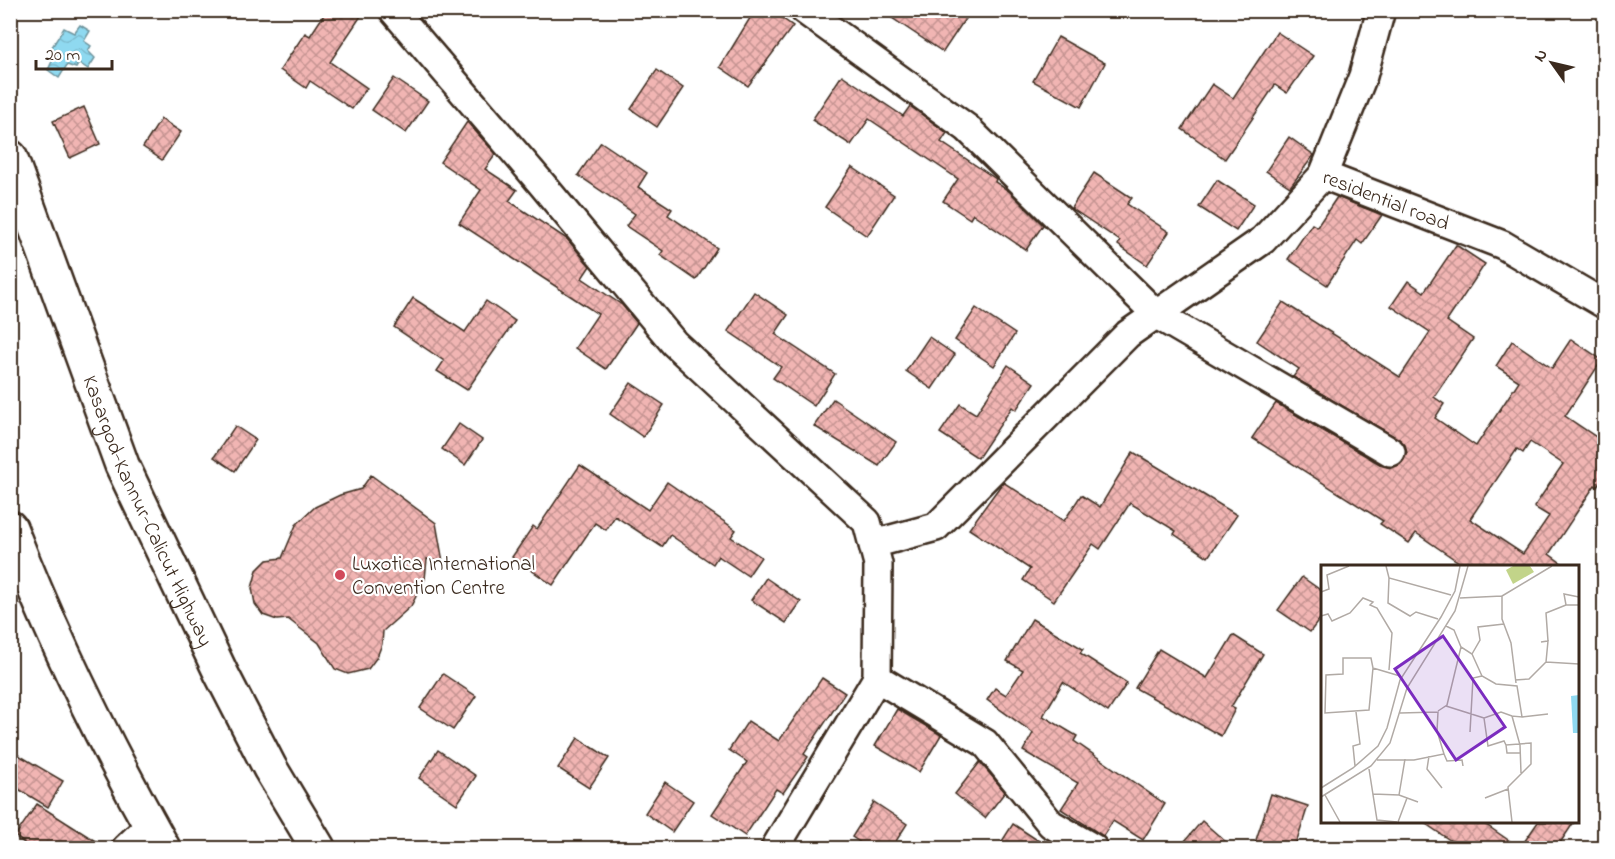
<svg xmlns="http://www.w3.org/2000/svg" width="1615" height="859" font-family="'Indie Flower',sans-serif">
  <defs>
    <pattern id="water-waves" width="16" height="10" patternUnits="userSpaceOnUse" patternTransform="scale(1.5)"><rect width="16" height="10" fill="#8fd9f0"/><path d="M0 5q4-4 8 0t8 0" fill="none" stroke="#7cbacd"/></pattern>
    <pattern id="building-cross-hatch" width="8" height="8" patternUnits="userSpaceOnUse" patternTransform="scale(1.5)"><rect width="8" height="8" fill="#f1b5b3"/><path d="M0 0l8 8M0 8l8-8" fill="none" stroke="#c49391"/></pattern>
  </defs>
  <rect width="100%" height="100%" fill="#fff"/>
  <filter id="ink" filterUnits="userSpaceOnUse"><feTurbulence type="fractalNoise" baseFrequency=".0167" numOctaves="2"/><feDisplacementMap in="SourceGraphic" scale="12" xChannelSelector="R" yChannelSelector="G"/><feConvolveMatrix kernelMatrix="1 2 1 2 8 2 1 2 1" color-interpolation-filters="sRGB"/></filter>
  <g filter="url(#ink)">
    <polygon fill="url(#water-waves)" stroke="#6d939c" stroke-width="1.5" points="80,25 90,31 84,41 91,46 88,51 95,58 88,69 79,63 76,68 67,65 59,78 48,70 54,57 50,50 64,28 74,33"/>
    <g fill="url(#building-cross-hatch)" stroke="#3b2a1e" stroke-width="1.5" fill-rule="evenodd">
      <polygon points="327,10 365,10 330,62 367,88 352,109 310,81 306,88 280,70 305,33 310,36"/>
      <polygon points="755,10 770,10 793,26 748,86 720,67"/>
      <polygon points="880,10 971,10 943,52"/>
      <polygon points="1277,32 1313,56 1287,93 1275,85 1225,159 1182,129 1212,84 1233,98"/>
      <polygon points="1058,37 1105,63 1081,107 1033,81"/>
      <polygon points="657,70 683,88 657,127 631,109"/>
      <polygon points="842,75 903,116 910,106 947,133 941,142 996,179 995,182 1009,191 1043,225 1026,250 973,214 970,219 943,201 958,179 869,119 851,145 812,120"/>
      <polygon points="394,78 428,101 406,133 372,110"/>
      <polygon points="84,107 100,144 70,158 53,121"/>
      <polygon points="161,119 181,132 162,160 143,147"/>
      <polygon points="467,122 496,154 485,169 517,190 509,201 567,239 590,266 582,278 622,305 637,323 606,369 575,348 598,314 459,223 481,190 440,162"/>
      <polygon points="1289,137 1314,155 1290,187 1266,171"/>
      <polygon points="601,142 647,173 638,187 672,209 668,215 717,248 696,280 660,255 663,251 626,226 635,214 578,175"/>
      <polygon points="852,167 894,195 867,236 825,207"/>
      <polygon points="1094,173 1132,198 1127,204 1169,232 1147,265 1118,245 1120,241 1071,208"/>
      <polygon points="1217,180 1254,204 1236,231 1199,207"/>
      <polygon points="1337,197 1382,215 1362,244 1357,240 1327,285 1288,259 1312,224 1317,227"/>
      <path d="M1456,245L1485,264L1447,321L1473,339L1434,397L1444,404L1435,418L1476,446L1519,381L1496,366L1512,341L1552,368L1571,339L1602,360L1565,416L1605,443V475L1597,487L1595,485L1549,554L1567,567H1466L1416,533L1409,543L1380,524L1383,521L1252,438L1276,403L1383,466L1391,468L1399,465L1407,453L1405,445L1399,439L1293,377L1299,369L1257,341L1283,302L1400,377L1430,332L1391,306L1408,281L1424,292ZM1530,442L1563,464L1534,507L1549,516L1523,554L1470,519L1517,449L1523,453Z"/>
      <polygon points="754,292 788,315 775,334 835,374 814,406 773,378 781,367 728,331"/>
      <polygon points="413,298 465,332 486,301 515,321 467,390 437,371 444,361 394,327"/>
      <polygon points="976,308 1015,334 994,366 955,340"/>
      <polygon points="929,337 955,355 932,389 906,371"/>
      <polygon points="1008,365 1034,383 1016,410 1012,407 978,458 940,433 960,404 976,414"/>
      <polygon points="631,383 664,405 643,437 610,414"/>
      <polygon points="833,399 896,442 879,466 814,426"/>
      <polygon points="459,424 482,440 465,465 442,449"/>
      <polygon points="235,426 256,440 235,471 214,457"/>
      <polygon points="1133,452 1237,515 1208,557 1174,534 1176,531 1130,503 1100,549 1093,544 1054,601 1023,580 1030,569 969,529 1003,482 1064,521 1081,495 1100,507"/>
      <polygon points="580,465 648,510 667,482 736,530 731,537 761,557 748,576 718,556 713,564 670,535 662,547 615,516 606,530 595,523 553,585 512,557 533,526 537,529"/>
      <polygon points="371,475 436,523 443,562 427,559 425,579 411,606 383,631 382,644 377,657 368,669 348,674 335,669 319,643 288,619 277,620 263,615 255,604 252,588 257,570 267,560 282,558 296,525 315,507 340,495 361,489"/>
      <polygon points="1302,577 1323,592 1323,615 1310,632 1278,610"/>
      <polygon points="766,578 801,602 786,623 751,600"/>
      <polygon points="1032,619 1083,649 1080,653 1127,683 1108,712 1063,682 1043,716 1077,736 1074,741 1165,804 1143,840 1113,821 1103,836 1061,809 1078,783 1023,751 1033,733 987,700 995,688 1006,695 1023,670 1007,661"/>
      <polygon points="1233,635 1263,654 1231,707 1235,709 1221,736 1135,688 1159,649 1207,678"/>
      <polygon points="443,674 476,696 453,730 420,708"/>
      <polygon points="822,678 845,693 804,754 808,757 783,793 776,789 745,836 712,814 747,762 729,750 748,721 779,741"/>
      <polygon points="897,709 941,735 919,772 875,746"/>
      <polygon points="578,738 609,758 589,788 558,768"/>
      <polygon points="10,750 63,781 48,807 10,784"/>
      <polygon points="438,750 476,776 457,804 419,778"/>
      <polygon points="980,762 1005,792 985,818 955,794"/>
      <polygon points="665,782 693,801 672,832 645,813"/>
      <polygon points="1271,794 1308,806 1294,849 1253,849"/>
      <polygon points="874,802 907,824 891,849 870,849 852,837"/>
      <polygon points="37,804 108,849 32,849 15,836"/>
      <polygon points="1202,821 1234,849 1178,849"/>
      <polygon points="1423,822 1482,822 1520,848 1538,822 1574,822 1556,849 1463,849"/>
      <polygon points="1013,824 1051,849 997,849"/>
    </g>
    <g fill="none" stroke-linecap="round" stroke-linejoin="round">
      <g stroke="#3b2a1e" stroke-width="32">
        <g id="minor">
          <polyline points="393,10 541,183 674,343 867,522 878,564 877,678"/>
          <polyline points="804,10 967,128 1157,315 1391,452"/>
          <path id="s1" d="M1381,10L1363,76L1323,175L1503,245L1604,304"/>
          <polyline points="873,544 936,527 1128,334 1263,240 1323,175"/>
          <polyline points="126,848 150,825"/>
          <polyline points="775,848 877,678 985,743 1051,824 1093,848"/>
        </g>
      </g>
      <g stroke="#3b2a1e" stroke-width="38">
        <g id="highway">
          <path id="s2" d="M10,157L122,465L221,673L270,768L318,848"/>
          <path d="M10,528C53,639 105,745 163,848"/>
        </g>
      </g>
      <use href="#minor" stroke="#fff" stroke-width="27"/>
      <use href="#highway" stroke="#fff" stroke-width="33"/>
    </g>
  </g>
  <circle fill="#d1495b" stroke="#fff" stroke-width="2" cx="340" cy="575" r="6"/>
  <g text-anchor="middle" stroke-width="4.5" stroke-linejoin="round" paint-order="stroke">
    <g font-size="21" fill="#3b2a1e" stroke="#fff">
      <text dy="7" stroke="none"><textPath href="#s1" startOffset="243">residential road</textPath></text>
      <text dy="7" stroke="none"><textPath href="#s2" startOffset="380">Kasargod-Kannur-Calicut Highway</textPath></text>
    </g>
    <g font-size="21" fill="#3b2a1e" stroke="#fff" text-anchor="start">
      <text x="352" y="570">Luxotica International<tspan x="352" dy="24">Convention Centre</tspan></text>
    </g>
  </g>
  <g transform="translate(1321 565)">
    <rect width="258" height="258" fill="#fff"/>
    <path d="M192,1H209L213,7L192,19L185,5Z" fill="#c2d489"/>
    <path d="M258,130V168H252L250,131Z" fill="#8fd9f0"/>
    <path fill="none" stroke="#b1aaa5" stroke-width="1.5" d="M65,1L68,13L130,30M68,13L67,38L89,51L95,47L117,54M0,27L8,24L6,10L28,1M258,32L243,29L245,40H258M139,33L181,31M0,51L7,49L11,56L29,48L42,33L52,37L49,40L56,43L71,68L68,105M125,61L133,65L140,82L151,89L161,111L175,119L196,121L201,152L191,151L199,180L200,208M227,76L225,48L245,40M220,77L227,76L225,97M151,89L159,75L157,62L183,59M52,103L50,93H22V109L5,110L4,148L48,145L52,103L79,111M194,115L208,114L225,97L258,99M195,118L190,78L181,54V31L231,1M125,141L163,153M117,146L126,140L140,82M191,151L180,147L163,153L167,181L183,176L185,180L210,178V199L187,222L191,257M201,152L227,149M149,167L152,113L161,111M185,180L186,188H200M123,189L126,196L141,195L142,201M108,191L106,204L121,223M56,195H93L123,189L116,166L117,147L79,148M34,201L32,181L39,179L35,147M48,204L56,255L76,257M0,223L32,203L57,181L66,163L79,115L120,52L134,26L139,1M52,229L78,230L97,237M4,230L19,257M78,230L84,194M0,232L50,201L69,178L86,123L134,46L147,1M164,233L187,224M77,257L86,233"/>
    <path fill="#7b2cbf" fill-opacity="0.15" stroke="#7b2cbf" stroke-width="3" d="M122,71L184,162L135,195L74,104Z"/>
    <rect width="258" height="258" fill="none" stroke="#3b2a1e" stroke-width="3"/>
  </g>
  <rect width="1615" height="859" fill="none" stroke="#fff" stroke-width="36"/>
  <rect x="18" y="18" width="1579" height="823" fill="none" stroke="#3b2a1e" stroke-width="2" filter="url(#ink)"/>
  <g transform="translate(1552 63) rotate(304)" stroke="#ffffff" stroke-width="4.5" paint-order="stroke">
  <path d="M0-4.5L10 22L0 15L-10 22Z" fill="#3b2a1e"/>
  <text y="-9" font-size="16" font-weight="bold" text-anchor="middle" fill="#3b2a1e">N</text>
  </g>
  <path d="M36 60v9h76v-9" fill="none" stroke="#3b2a1e" stroke-width="3"/>
  <text x="45" y="60" font-size="18" fill="#3b2a1e" stroke="#ffffff" stroke-width="4.5" paint-order="stroke">20 m</text>
</svg>
